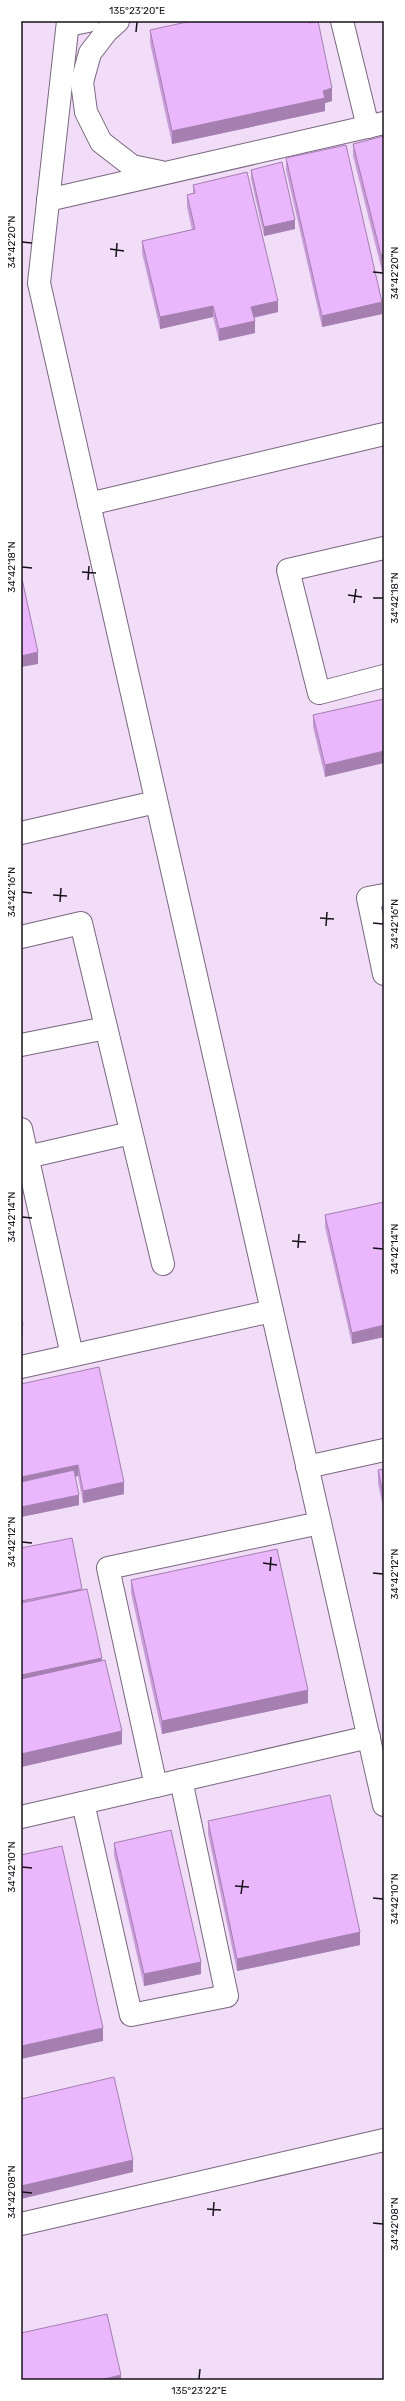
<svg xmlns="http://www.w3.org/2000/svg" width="405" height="2401" font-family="Rubik,sans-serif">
  <rect width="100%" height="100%" fill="#f1ddf8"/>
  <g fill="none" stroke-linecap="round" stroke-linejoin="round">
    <g stroke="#79677f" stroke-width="24">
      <g id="minor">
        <polyline points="68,21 39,283 384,1805"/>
        <polyline points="118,21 107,31 90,53 82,82 86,112 101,142 132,166 161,172"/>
        <polyline points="342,21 368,127"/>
        <polyline points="68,25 88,21"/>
        <polyline points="48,200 384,123"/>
        <polyline points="89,504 384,434"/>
        <polyline points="384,548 288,570 319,693 384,676"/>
        <polyline points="21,833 156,802"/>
        <polyline points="384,895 368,898 384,974"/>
        <polyline points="21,937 81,923 163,1264"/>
        <polyline points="21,1045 106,1028"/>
        <polyline points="21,1129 72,1355"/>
        <polyline points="27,1157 131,1133"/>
        <polyline points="21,1367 272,1311"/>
        <polyline points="307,1467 384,1450"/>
        <polyline points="156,1786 108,1568 320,1523"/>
        <polyline points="83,1803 131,2015 227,1996 181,1780"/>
        <polyline points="21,1817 369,1737"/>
        <polyline points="21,2224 384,2140"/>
      </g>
    </g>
    <use href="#minor" stroke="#fff" stroke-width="22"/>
  </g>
  <g fill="#c99dd9">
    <polygon points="150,30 332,101 325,103 325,111 172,144 150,43"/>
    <polygon points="384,136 384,282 381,267 353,156 353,144"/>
    <polygon points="286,158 382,314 322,327 286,170"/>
    <polygon points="251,170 295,229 264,236 251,179"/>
    <polygon points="193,185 278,312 254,318 255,333 219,341 213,317 160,329 142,253 142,241 192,230 187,207 187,195 193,193"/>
    <polygon points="384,699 325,777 313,727 313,715"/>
    <polygon points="384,1202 384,1337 352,1344 325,1227 325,1215"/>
    <polygon points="21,1384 124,1494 83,1503 78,1476 75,1477 79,1505 21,1517"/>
    <polygon points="384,1469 384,1512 378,1483 378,1470"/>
    <polygon points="21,1548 82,1590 102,1660 122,1744 21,1767"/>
    <polygon points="131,1580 308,1703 162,1734 131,1593"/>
    <polygon points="208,1821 360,1945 237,1971 208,1834"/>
    <polygon points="114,1843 201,1974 144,1986 114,1855"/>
  </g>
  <g fill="#a47fb0">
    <polygon points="332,88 332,101 325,103 325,111 172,144 172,131"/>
    <polygon points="295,220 295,229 264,236 264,227"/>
    <polygon points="384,254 384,266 381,260 381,267 381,255"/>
    <polygon points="278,301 278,312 251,318 251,307"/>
    <polygon points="382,302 382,314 322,327 322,316"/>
    <polygon points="213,306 213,317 160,329 160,317"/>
    <polygon points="255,321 255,333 219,341 219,329"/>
    <polygon points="38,652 38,664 21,667 21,656"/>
    <polygon points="384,751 384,763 325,777 325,765"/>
    <polygon points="23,1325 23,1335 21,1335 21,1326"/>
    <polygon points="384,1325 384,1337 352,1344 352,1333"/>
    <polygon points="78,1465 78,1476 21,1489 21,1477"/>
    <polygon points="124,1482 124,1494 83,1503 83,1491"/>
    <polygon points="79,1495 79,1505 21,1517 21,1507"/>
    <polygon points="102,1658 102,1671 21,1688 21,1675"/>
    <polygon points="308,1690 308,1703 162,1734 162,1721"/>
    <polygon points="122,1731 122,1744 21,1767 21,1754"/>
    <polygon points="360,1932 360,1945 237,1971 237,1959"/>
    <polygon points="201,1962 201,1974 144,1986 144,1974"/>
    <polygon points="103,2028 103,2041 21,2059 21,2046"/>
    <polygon points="133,2160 133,2172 21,2199 21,2186"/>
    <polygon points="121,2375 121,2380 100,2380"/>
  </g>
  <g fill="#eab6fc" stroke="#a47fb0">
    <polygon points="191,21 308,21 309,23 318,21 332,88 323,91 325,98 172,131 150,30"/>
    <polygon points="384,136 384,254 381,255 353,144"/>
    <polygon points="346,145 382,302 322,316 286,158"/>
    <polygon points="282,162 295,220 264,227 251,170"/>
    <polygon points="247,172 278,301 251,307 255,321 219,329 213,306 160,317 142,241 195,229 187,195 195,193 193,185"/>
    <polygon points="384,259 384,273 381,260"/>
    <polygon points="21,579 22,579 38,652 21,656"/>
    <polygon points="384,699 384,751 325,765 313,715"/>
    <polygon points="384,1202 384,1325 352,1333 325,1215"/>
    <polygon points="21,1315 23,1325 21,1326"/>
    <polygon points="99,1367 124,1482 83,1491 78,1465 21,1477 21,1384"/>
    <polygon points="384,1469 384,1499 378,1470"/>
    <polygon points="74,1470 79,1495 21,1507 21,1482"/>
    <polygon points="72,1538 82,1589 21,1601 21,1548"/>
    <polygon points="277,1549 308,1690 162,1721 131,1580"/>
    <polygon points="87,1589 102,1658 21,1675 21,1603"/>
    <polygon points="105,1660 122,1731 21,1754 21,1679"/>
    <polygon points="330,1795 360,1932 237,1959 208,1821"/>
    <polygon points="171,1830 201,1962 144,1974 114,1843"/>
    <polygon points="62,1846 103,2028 21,2046 21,1855"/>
    <polygon points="114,2077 133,2160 21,2186 21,2099"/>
    <polygon points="107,2314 121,2375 100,2380 21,2380 21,2333"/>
  </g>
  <path fill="none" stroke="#18111a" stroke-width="1.5" d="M136,32L137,22M22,242L32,243M110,249L124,251M116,257L117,243M373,272L383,273M22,567L32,568M82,572L96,573M88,580L89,566M348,595L362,597M373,598H383M354,603L356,589M22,892L32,893M53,895L67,896M60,902L61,888M320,918L334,919M373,923L383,924M326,926L327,912M22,1217L32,1218M292,1241L306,1242M298,1248L299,1234M373,1248L383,1249M22,1542L32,1543M263,1563L277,1565M270,1571L271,1557M373,1573L383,1574M22,1867L32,1868M235,1886L249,1887M241,1894L243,1880M373,1898L383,1899M22,2192L32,2193M207,2209L221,2210M213,2216L214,2202M373,2223L383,2224M199,2379L200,2369"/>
  <rect width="405" height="2401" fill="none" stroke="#ffffff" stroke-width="44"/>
  <rect x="22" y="22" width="361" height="2357" fill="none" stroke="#18111a" stroke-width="1.5"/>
  <g font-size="10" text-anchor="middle" fill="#18111a">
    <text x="137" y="14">135°23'20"E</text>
    <text transform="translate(11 242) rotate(-90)" y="4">34°42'20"N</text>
    <text transform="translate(394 273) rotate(-90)" y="4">34°42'20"N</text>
    <text transform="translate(11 567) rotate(-90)" y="4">34°42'18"N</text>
    <text transform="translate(394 598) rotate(-90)" y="4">34°42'18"N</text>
    <text transform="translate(11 892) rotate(-90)" y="4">34°42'16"N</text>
    <text transform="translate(394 924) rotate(-90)" y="4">34°42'16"N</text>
    <text transform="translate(11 1217) rotate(-90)" y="4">34°42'14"N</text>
    <text transform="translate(394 1249) rotate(-90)" y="4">34°42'14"N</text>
    <text transform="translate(11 1542) rotate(-90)" y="4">34°42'12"N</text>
    <text transform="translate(394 1574) rotate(-90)" y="4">34°42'12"N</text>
    <text transform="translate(11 1867) rotate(-90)" y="4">34°42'10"N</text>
    <text transform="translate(394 1899) rotate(-90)" y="4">34°42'10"N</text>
    <text transform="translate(11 2192) rotate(-90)" y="4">34°42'08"N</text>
    <text transform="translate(394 2224) rotate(-90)" y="4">34°42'08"N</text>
    <text x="199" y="2394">135°23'22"E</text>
  </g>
</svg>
